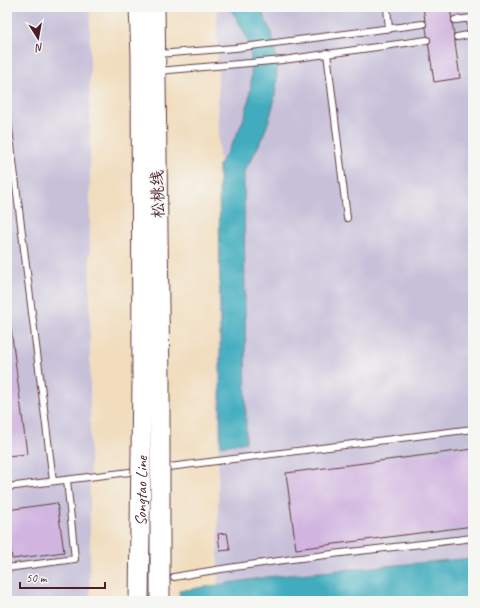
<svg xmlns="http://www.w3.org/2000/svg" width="480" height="608" font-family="Caveat,'LXGW WenKai TC',sans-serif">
  <rect width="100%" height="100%" fill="#f6f6f2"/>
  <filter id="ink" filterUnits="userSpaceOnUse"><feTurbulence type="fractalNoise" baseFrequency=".025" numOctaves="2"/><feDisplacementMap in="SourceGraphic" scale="8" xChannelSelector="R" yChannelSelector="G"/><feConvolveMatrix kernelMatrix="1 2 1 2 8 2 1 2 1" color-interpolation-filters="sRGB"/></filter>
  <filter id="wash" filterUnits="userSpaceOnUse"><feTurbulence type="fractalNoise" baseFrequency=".012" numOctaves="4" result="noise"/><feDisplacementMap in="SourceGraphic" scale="16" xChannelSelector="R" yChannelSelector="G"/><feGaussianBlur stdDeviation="0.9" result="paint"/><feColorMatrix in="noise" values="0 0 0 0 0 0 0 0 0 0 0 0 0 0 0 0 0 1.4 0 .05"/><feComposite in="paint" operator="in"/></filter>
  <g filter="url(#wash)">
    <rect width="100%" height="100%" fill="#f1ddbe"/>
    <g fill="#c7c0d9">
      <rect x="7" y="7" width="83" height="594"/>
      <polygon points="217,7 473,7 473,558 267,577 218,585 219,165"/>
    </g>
    <g fill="#3facbe" stroke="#446674">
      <path d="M229,7H259C263,15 268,23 271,32C286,80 271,130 244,171L246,442L221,446L219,165C240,132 253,107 251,67C251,58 251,48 247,39C243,28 236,17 229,7Z"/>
      <polygon points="473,558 473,601 180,601 179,591 267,577"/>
    </g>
    <g id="blocks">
      <g fill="#d1b5e0">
        <polygon points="423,7 450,7 460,78 434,82"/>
        <polygon points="7,297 27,454 7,456"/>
        <polygon points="473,449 473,526 296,549 286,473"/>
        <polygon points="57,503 64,552 12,559 7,520 7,510"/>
        <polygon points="227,533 230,550 220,551 218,534"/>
      </g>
    </g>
  </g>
  <g filter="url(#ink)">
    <use href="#blocks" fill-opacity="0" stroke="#633c41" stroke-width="1"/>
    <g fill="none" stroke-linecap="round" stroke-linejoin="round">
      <g stroke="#633c41" stroke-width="8">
        <g id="service">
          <polyline points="387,7 389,29"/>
          <polyline points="470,19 473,44"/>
          <polyline points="455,20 473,18"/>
          <polyline points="457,37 473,34"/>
          <polyline points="327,53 347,218"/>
          <polyline points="158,54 235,48 423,24"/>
          <polyline points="158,71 283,60 427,40"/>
          <polyline points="7,113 53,481"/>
          <polyline points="161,468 473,429"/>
          <polyline points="7,487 138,471"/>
          <polyline points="7,568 75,559 67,480"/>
          <path d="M174,577C273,559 373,550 473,538"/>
        </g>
      </g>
      <g stroke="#633c41" stroke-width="21">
        <g id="primary">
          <polyline points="139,7 141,55 142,381"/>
          <polyline points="155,7 160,382"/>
        </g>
      </g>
      <use href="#service" stroke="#fff" stroke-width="6"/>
      <use href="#primary" stroke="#fff" stroke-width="19"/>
      <g stroke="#633c41" stroke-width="21" stroke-linecap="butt">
        <g id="primary-bridge">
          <path id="s1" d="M139,601L142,381"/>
          <polyline points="160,601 160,382"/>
        </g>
      </g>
      <use href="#primary-bridge" stroke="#fff" stroke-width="19"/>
    </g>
  </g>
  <g text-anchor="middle" stroke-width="3.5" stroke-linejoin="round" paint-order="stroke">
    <g font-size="16" fill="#4a1f2b" stroke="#f6f6f2">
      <text transform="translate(157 194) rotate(-91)" y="6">松桃线</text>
      <text dy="6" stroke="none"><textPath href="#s1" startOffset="110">Songtao Line</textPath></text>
    </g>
  </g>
  <rect width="480" height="608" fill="none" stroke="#f6f6f2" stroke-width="24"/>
  <g transform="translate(38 38) rotate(169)" stroke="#f6f6f2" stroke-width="3" paint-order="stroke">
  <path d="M0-3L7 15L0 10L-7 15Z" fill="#4a1f2b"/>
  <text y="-6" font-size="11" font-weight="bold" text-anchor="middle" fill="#4a1f2b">N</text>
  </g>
  <path d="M20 582v6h85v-6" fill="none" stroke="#4a1f2b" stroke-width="2"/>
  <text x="26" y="582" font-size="12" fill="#4a1f2b" stroke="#f6f6f2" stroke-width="3" paint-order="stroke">50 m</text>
</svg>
